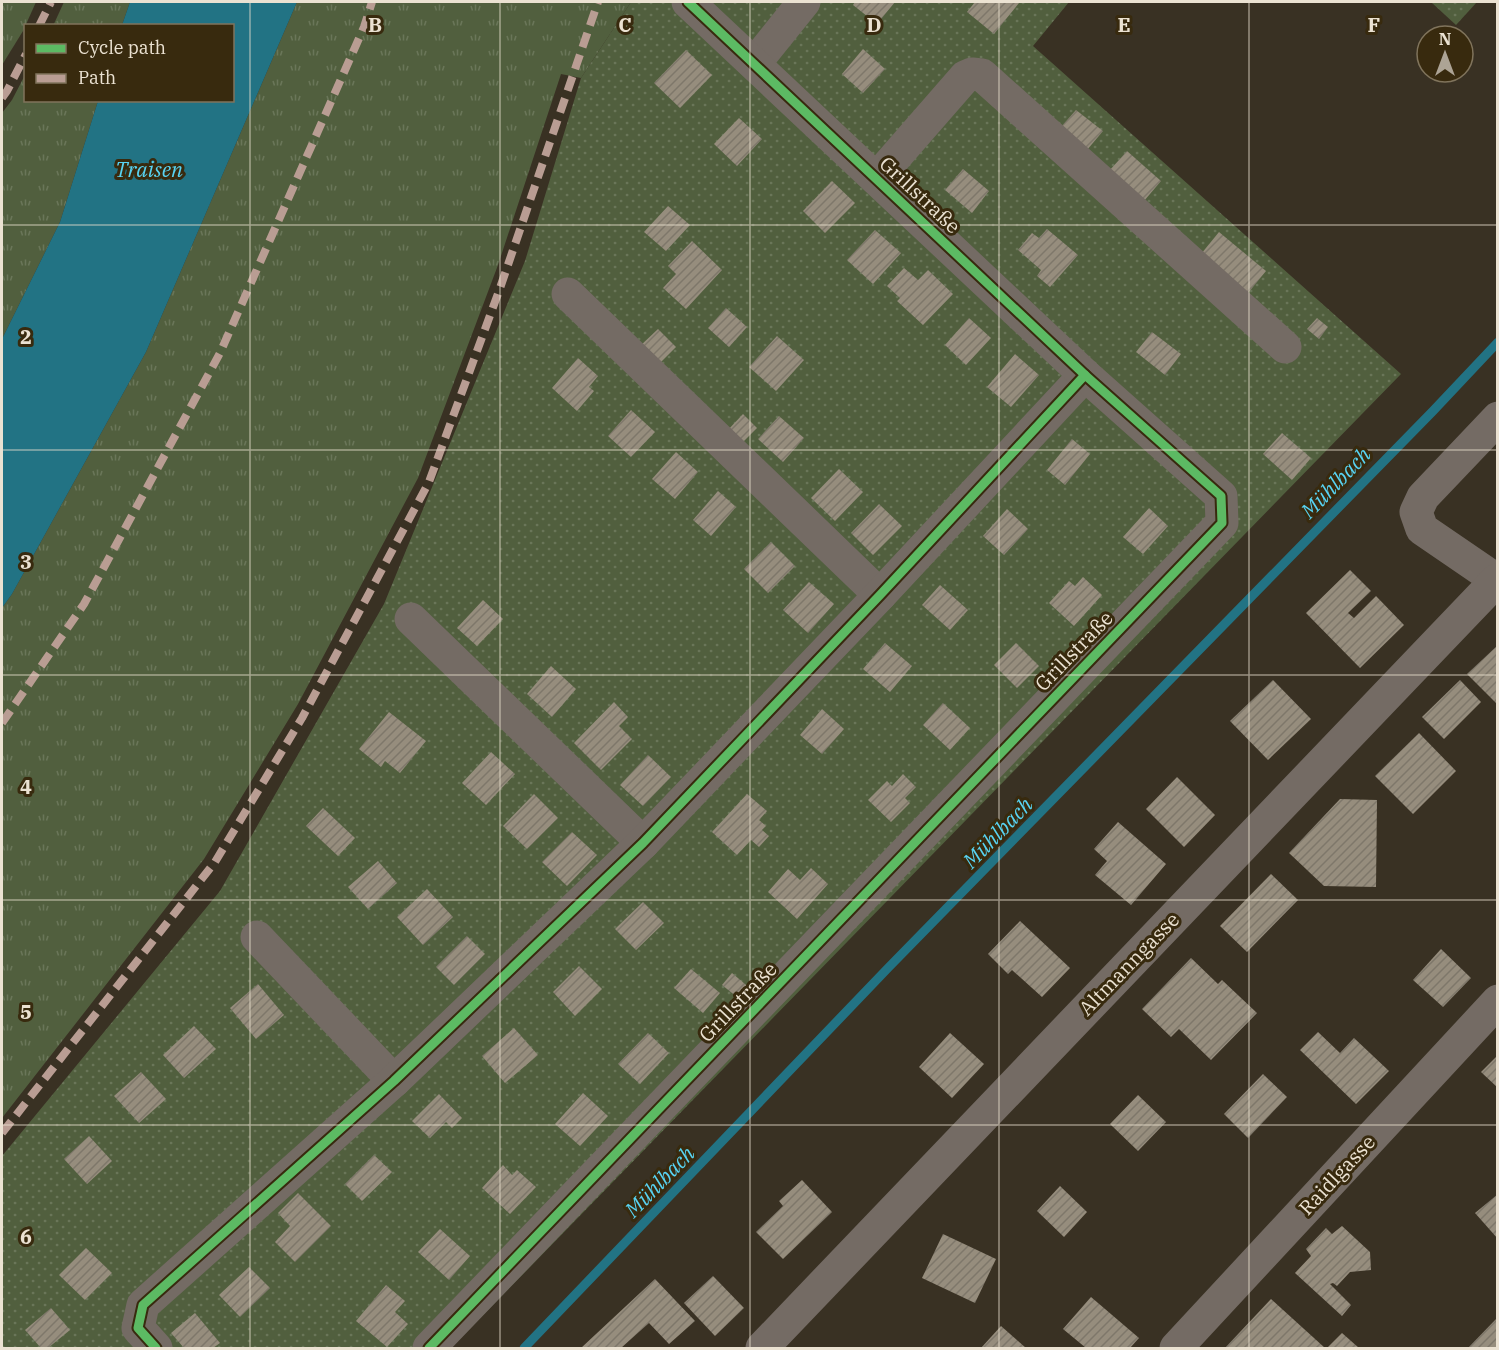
<svg xmlns="http://www.w3.org/2000/svg" width="1499" height="1350" font-family="'IBM Plex Serif',serif">
  <defs>
    <pattern id="grass-tufts" width="24" height="20" patternUnits="userSpaceOnUse" patternTransform="scale(1.5)"><rect width="24" height="20" fill="#515f3e"/><path d="M3 7l-1-3M5 7V3M7 7l1-3M15 17l-1-3M17 17v-4M19 17l1-3" fill="none" stroke="#6a7659"/></pattern>
    <pattern id="garden-dots" width="8" height="8" patternUnits="userSpaceOnUse" patternTransform="scale(1.5)"><rect width="8" height="8" fill="#515f3e"/><path d="M2 2h.1M6 6h.1" fill="none" stroke="#6a7659" stroke-width="1.8" stroke-linecap="round"/></pattern>
    <pattern id="building-hatch" width="6" height="6" patternUnits="userSpaceOnUse" patternTransform="scale(1.5)"><rect width="6" height="6" fill="#968d7d"/><path d="M-1 1l2-2M0 6l6-6M5 7l2-2" fill="none" stroke="#7e776a"/></pattern>
  </defs>
  <rect width="100%" height="100%" fill="#393123"/>
  <g fill="url(#grass-tufts)">
    <polygon points="2,2 36,2 23,31 2,65"/>
    <polygon points="64,2 130,2 122,25 53,26"/>
    <polygon points="297,2 631,2 581,78 561,74 498,265 418,478 298,704 204,859 2,1118 2,608 12,594 146,352"/>
    <polygon points="25,75 26,100 98,101 60,222 2,339 2,113 12,100"/>
  </g>
  <g fill="url(#garden-dots)">
    <polygon points="631,2 1069,2 1033,46 1401,374 451,1348 2,1348 2,1156 220,891 384,604 525,261 581,78"/>
    <polygon points="1431,2 1477,2 1456,25"/>
  </g>
  <polygon fill="#227384" points="130,2 297,2 146,352 12,594 2,608 2,339 60,222 98,101 232,100 232,26 122,25"/>
  <g fill="none" stroke-linecap="round" stroke-linejoin="round">
    <polyline stroke="#227384" stroke-width="9" points="524,1348 888,968 1433,411 1498,342"/>
  </g>
  <g fill="url(#building-hatch)">
    <polygon points="855,2 895,2 877,24 853,5"/>
    <polygon points="975,2 1017,2 1019,3 994,34 967,12"/>
    <polygon points="863,49 885,69 863,93 842,74"/>
    <polygon points="686,50 712,75 680,108 654,83"/>
    <polygon points="1076,110 1103,131 1087,150 1060,128"/>
    <polygon points="739,118 762,139 737,166 714,144"/>
    <polygon points="1127,151 1161,181 1144,201 1109,171"/>
    <polygon points="963,169 989,191 972,213 945,190"/>
    <polygon points="832,181 855,203 825,233 803,211"/>
    <polygon points="668,206 690,225 666,251 644,232"/>
    <polygon points="1047,229 1078,255 1050,287 1037,276 1041,270 1018,250 1032,233 1039,238"/>
    <polygon points="875,230 901,253 873,284 847,260"/>
    <polygon points="1219,232 1266,271 1244,298 1197,259"/>
    <polygon points="692,241 722,270 686,309 663,288 676,274 668,266"/>
    <polygon points="904,268 918,280 928,270 953,294 923,325 897,301 900,298 887,286"/>
    <polygon points="726,308 747,327 729,347 708,328"/>
    <polygon points="969,318 991,338 966,365 945,345"/>
    <polygon points="1317,318 1328,327 1319,339 1307,329"/>
    <polygon points="658,329 676,347 657,366 639,347"/>
    <polygon points="1152,332 1181,354 1165,375 1136,352"/>
    <polygon points="777,336 804,360 776,391 749,367"/>
    <polygon points="1015,354 1039,375 1011,407 987,387"/>
    <polygon points="578,358 598,376 589,387 594,391 577,411 552,388"/>
    <polygon points="631,410 655,432 631,457 608,436"/>
    <polygon points="743,414 757,428 741,444 727,431"/>
    <polygon points="779,416 804,438 783,462 758,439"/>
    <polygon points="1282,433 1311,458 1292,480 1263,454"/>
    <polygon points="1072,439 1090,454 1065,485 1047,470"/>
    <polygon points="676,452 698,472 675,499 652,479"/>
    <polygon points="839,469 863,492 835,521 811,498"/>
    <polygon points="718,491 736,507 711,536 693,520"/>
    <polygon points="879,504 902,526 873,555 851,533"/>
    <polygon points="1149,508 1168,526 1143,554 1123,537"/>
    <polygon points="1007,509 1028,529 1004,555 983,536"/>
    <polygon points="771,542 795,566 768,593 744,569"/>
    <polygon points="1350,570 1371,591 1348,613 1354,618 1376,596 1404,625 1360,668 1306,613"/>
    <polygon points="1083,577 1102,595 1074,626 1049,603 1069,581 1075,586"/>
    <polygon points="809,582 834,604 808,633 783,610"/>
    <polygon points="940,585 968,610 950,630 922,605"/>
    <polygon points="483,600 503,619 477,646 457,628"/>
    <polygon points="885,643 912,666 890,692 863,669"/>
    <polygon points="1016,643 1039,666 1017,688 994,665"/>
    <polygon points="1498,645 1498,705 1467,674"/>
    <polygon points="551,666 576,689 552,717 527,694"/>
    <polygon points="1273,680 1311,719 1268,760 1230,721"/>
    <polygon points="1460,680 1481,702 1444,739 1422,717"/>
    <polygon points="614,702 628,717 619,726 632,739 601,770 574,743"/>
    <polygon points="943,703 970,728 950,750 923,725"/>
    <polygon points="822,709 844,729 822,754 800,735"/>
    <polygon points="389,712 426,741 400,773 385,761 381,767 359,749"/>
    <polygon points="1419,733 1456,771 1413,814 1375,776"/>
    <polygon points="491,752 515,774 486,805 462,783"/>
    <polygon points="648,755 671,777 643,806 620,785"/>
    <polygon points="903,774 916,787 905,798 910,803 891,822 868,800 887,781 892,786"/>
    <polygon points="1177,777 1215,815 1184,847 1146,809"/>
    <polygon points="534,794 558,818 527,849 503,826"/>
    <polygon points="747,794 767,811 759,820 766,826 762,830 769,836 759,847 751,840 737,855 712,832"/>
    <polygon points="1340,799 1377,800 1376,887 1324,886 1289,853"/>
    <polygon points="323,808 355,838 338,856 306,826"/>
    <polygon points="1118,822 1166,864 1131,905 1095,875 1107,861 1094,849"/>
    <polygon points="572,832 597,855 567,886 542,862"/>
    <polygon points="378,861 397,883 368,909 348,887"/>
    <polygon points="811,868 828,884 797,919 768,892 788,869 800,880"/>
    <polygon points="1271,874 1298,900 1247,952 1220,926"/>
    <polygon points="427,889 453,917 423,945 397,917"/>
    <polygon points="643,902 664,923 636,950 615,929"/>
    <polygon points="1020,921 1070,968 1042,997 1012,970 1008,974 988,954"/>
    <polygon points="467,936 485,954 454,985 436,967"/>
    <polygon points="1441,949 1471,978 1443,1007 1413,980"/>
    <polygon points="1191,958 1218,984 1222,980 1257,1013 1211,1060 1179,1029 1171,1037 1142,1009"/>
    <polygon points="579,966 602,989 575,1016 553,992"/>
    <polygon points="691,969 720,993 703,1013 674,988"/>
    <polygon points="732,973 752,990 742,1001 722,985"/>
    <polygon points="258,984 284,1015 256,1039 230,1008"/>
    <polygon points="194,1026 216,1049 184,1078 163,1055"/>
    <polygon points="514,1028 538,1055 505,1083 482,1056"/>
    <polygon points="1318,1032 1340,1053 1354,1038 1389,1071 1356,1104 1300,1050"/>
    <polygon points="648,1033 669,1053 640,1084 618,1064"/>
    <polygon points="950,1033 984,1064 952,1098 919,1067"/>
    <polygon points="1498,1055 1498,1088 1481,1072"/>
    <polygon points="141,1072 166,1099 139,1123 114,1096"/>
    <polygon points="1263,1074 1287,1097 1248,1138 1224,1114"/>
    <polygon points="583,1093 608,1116 580,1146 555,1124"/>
    <polygon points="439,1094 462,1118 452,1128 446,1122 430,1138 412,1121"/>
    <polygon points="1138,1095 1166,1122 1138,1151 1110,1124"/>
    <polygon points="89,1136 112,1161 87,1184 64,1159"/>
    <polygon points="374,1155 392,1172 362,1201 345,1184"/>
    <polygon points="503,1165 512,1175 517,1170 536,1187 510,1214 482,1188"/>
    <polygon points="802,1180 832,1212 783,1259 756,1232 783,1206 779,1201"/>
    <polygon points="1060,1186 1087,1212 1064,1237 1037,1211"/>
    <polygon points="298,1193 331,1226 295,1262 275,1242 290,1226 278,1213"/>
    <polygon points="1498,1194 1498,1239 1475,1213"/>
    <polygon points="1342,1226 1370,1252 1371,1270 1350,1272 1337,1286 1333,1283 1330,1284 1351,1305 1342,1316 1295,1273 1311,1256 1306,1249 1326,1228 1332,1234"/>
    <polygon points="440,1229 470,1256 449,1280 418,1252"/>
    <polygon points="943,1234 996,1259 975,1303 922,1278"/>
    <polygon points="86,1248 112,1273 85,1300 59,1275"/>
    <polygon points="249,1267 270,1288 240,1317 219,1295"/>
    <polygon points="713,1276 744,1308 715,1336 684,1303"/>
    <polygon points="655,1279 695,1321 669,1344 649,1323 621,1348 581,1348"/>
    <polygon points="386,1285 405,1301 395,1312 408,1324 387,1347 356,1321"/>
    <polygon points="1091,1297 1139,1338 1130,1348 1086,1348 1063,1329"/>
    <polygon points="1271,1299 1325,1348 1225,1348"/>
    <polygon points="51,1308 70,1330 48,1348 41,1348 25,1330"/>
    <polygon points="195,1313 220,1343 213,1348 184,1348 171,1333"/>
    <polygon points="1498,1317 1498,1348 1468,1348"/>
    <polygon points="1001,1326 1026,1348 981,1348"/>
    <polygon points="1342,1333 1359,1348 1327,1348"/>
  </g>
  <g fill="none" stroke-linecap="round" stroke-linejoin="round">
    <g stroke="#746b64" stroke-width="33">
      <polyline points="755,63 804,2"/>
      <polyline points="877,178 965,77 972,74 982,75 1285,347"/>
      <polyline points="568,294 880,595"/>
      <polyline points="1498,418 1423,497 1416,512 1422,529 1498,581"/>
      <polyline points="411,619 643,843"/>
      <polyline points="257,937 394,1081"/>
      <polyline points="156,1348 138,1328 143,1305 394,1081 643,843 880,595 1085,375"/>
      <polyline points="429,1348 1222,523 1221,496 1085,375 688,2"/>
      <polyline points="762,1348 1497,580"/>
      <polyline points="1176,1348 1498,1001"/>
    </g>
    <g stroke="#b99d93" stroke-width="8" stroke-dasharray="15 8" stroke-linecap="butt">
      <polyline points="39,26 51,2"/>
      <polyline points="2,98 7,91 26,54"/>
      <polyline points="2,723 84,604 220,353 364,27 372,2"/>
      <polyline points="2,1133 215,862 302,718 429,482 499,291 598,2"/>
    </g>
    <g stroke="#382a0e" stroke-width="13">
      <g id="cycleway">
        <polyline points="156,1348 138,1328 143,1305 394,1081 643,843 880,595 1085,375"/>
        <polyline points="429,1348 1222,523 1221,496 1085,375 688,2"/>
      </g>
    </g>
    <use href="#cycleway" stroke="#5cba63" stroke-width="9"/>
  </g>
  <path fill="none" stroke="#ebe2d2" stroke-width="1.5" stroke-opacity="0.55" d="M250,2V1348M500,2V1348M750,2V1348M999,2V1348M1249,2V1348M2,225H1498M2,450H1498M2,675H1498M2,900H1498M2,1125H1498"/>
  <g text-anchor="middle" stroke-width="6" stroke-linejoin="round" paint-order="stroke">
    <g font-size="20" fill="#ebe2d2" stroke="#382a0e">
      <text transform="translate(920 195) rotate(43)" y="7">Grillstraße</text>
      <text transform="translate(1074 651) rotate(-46)" y="7">Grillstraße</text>
      <text transform="translate(1129 964) rotate(-46)" y="7">Altmanngasse</text>
      <text transform="translate(738 1002) rotate(-46)" y="7">Grillstraße</text>
      <text transform="translate(1337 1175) rotate(-47)" y="7">Raidlgasse</text>
    </g>
    <g font-size="21" font-style="italic" fill="#58d3f2" stroke="#382a0e">
      <text x="149" y="177">Traisen</text>
      <text transform="translate(1336 483) rotate(-46)" y="7">Mühlbach</text>
      <text transform="translate(998 833) rotate(-46)" y="7">Mühlbach</text>
      <text transform="translate(660 1182) rotate(-46)" y="7">Mühlbach</text>
    </g>
  </g>
  <g font-size="20" text-anchor="middle" font-weight="bold" fill="#ebe2d2" stroke="#382a0e" stroke-width="6" stroke-linejoin="round" paint-order="stroke">
    <text x="375" y="32">B</text>
    <text x="625" y="32">C</text>
    <text x="874" y="32">D</text>
    <text x="1124" y="32">E</text>
    <text x="1374" y="32">F</text>
    <text x="26" y="344">2</text>
    <text x="26" y="569">3</text>
    <text x="26" y="794">4</text>
    <text x="26" y="1019">5</text>
    <text x="26" y="1244">6</text>
  </g>
  <rect width="1499" height="1350" fill="none" stroke="#ebe2d2" stroke-width="6"/>
  <rect x="24" y="24" width="210" height="78" fill="#382a0e" stroke="#80745c" stroke-width="1.5"/>
  <rect x="36" y="44" width="30" height="9" fill="#5cba63" stroke="#80745c" stroke-width="1.5"/>
  <text x="78" y="54" font-size="18" fill="#ebe2d2">Cycle path</text>
  <rect x="36" y="74" width="30" height="9" fill="#b99d93" stroke="#80745c" stroke-width="1.5"/>
  <text x="78" y="84" font-size="18" fill="#ebe2d2">Path</text>
  <g transform="translate(1445 54)"><circle r="28" fill="#382a0e" stroke="#80745c" stroke-width="1.5"/>
  <path d="M0-4.5L10 22L0 15L-10 22Z" fill="#ada495"/>
  <text y="-9" font-size="16" font-weight="bold" text-anchor="middle" fill="#ebe2d2">N</text>
  </g>
</svg>
